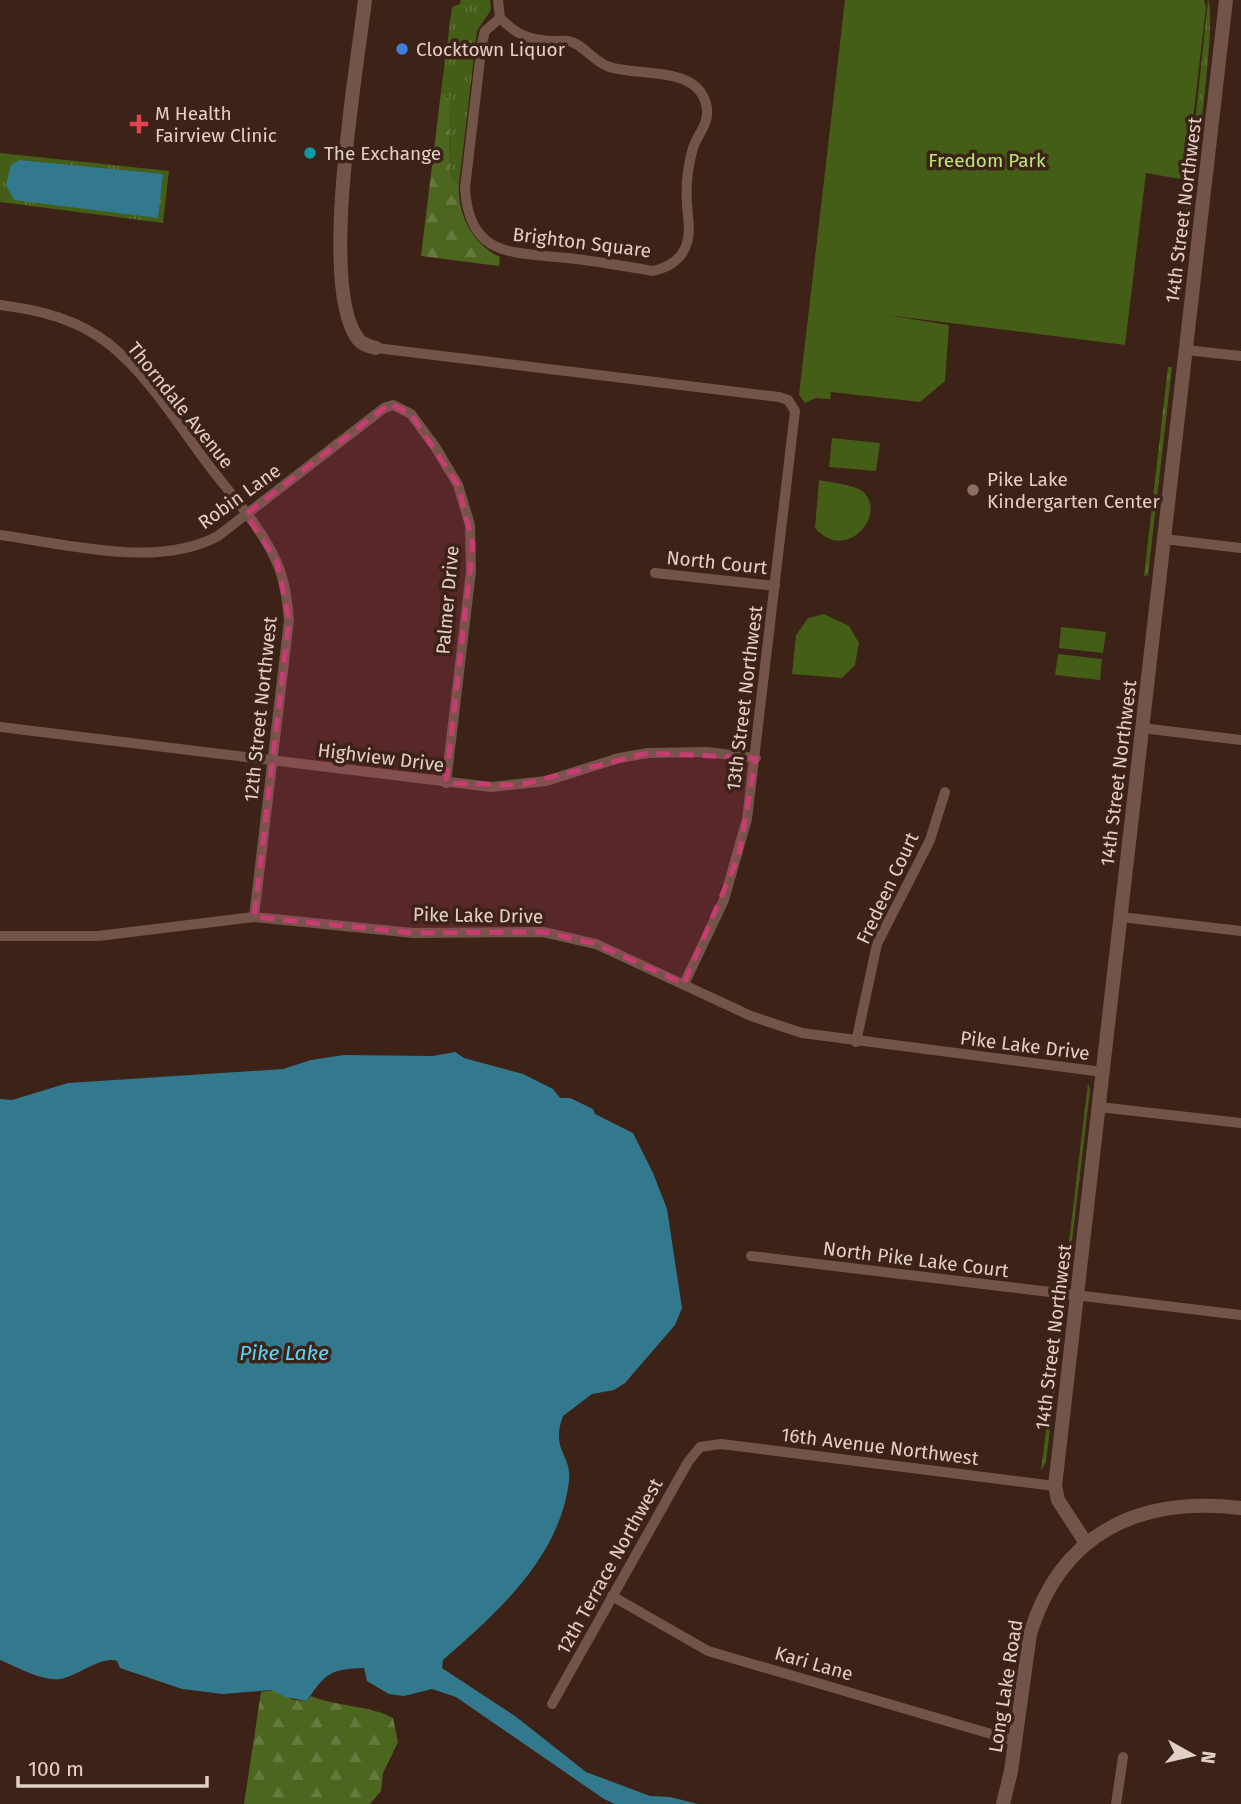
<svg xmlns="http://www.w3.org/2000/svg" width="1241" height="1804" font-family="'Fira Sans',sans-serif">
  <defs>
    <pattern id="grass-tufts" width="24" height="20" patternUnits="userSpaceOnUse" patternTransform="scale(1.75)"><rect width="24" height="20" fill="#445d17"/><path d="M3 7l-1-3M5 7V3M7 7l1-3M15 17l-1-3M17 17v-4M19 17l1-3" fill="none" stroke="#5f7337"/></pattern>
    <pattern id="forest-firs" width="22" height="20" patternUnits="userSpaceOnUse" patternTransform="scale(1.75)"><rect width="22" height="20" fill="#4c651f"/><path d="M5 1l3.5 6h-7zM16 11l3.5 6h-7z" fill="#667a3e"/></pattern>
  </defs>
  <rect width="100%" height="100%" fill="#3d2218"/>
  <g fill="url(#grass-tufts)">
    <polygon points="461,0 490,0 491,10 477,31 459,184 453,180 449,166 450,101 441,92 452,7 460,4"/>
    <path d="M1208,0C1218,17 1191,202 1187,236L1183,237Z"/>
    <polygon points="0,153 169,171 163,223 0,202"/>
    <polygon points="1168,367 1172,367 1148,575 1144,576"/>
    <polygon points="1088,1083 1090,1090 1068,1275 1064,1284"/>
    <polygon points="1062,1304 1064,1312 1046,1462 1041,1471"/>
  </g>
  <g fill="url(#forest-firs)">
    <path d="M441,92L450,101L449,166L453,180L459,184C457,214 472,244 500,257L499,266L421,256Z"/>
    <path d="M273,1690L294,1700L307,1701L311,1696C337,1707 369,1705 393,1718L398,1742L383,1773L381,1791L370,1804H244L261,1692Z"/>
  </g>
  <g fill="#445d17">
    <polygon points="845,0 1204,0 1206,7 1186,180 1146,173 1125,345 886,315 949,325 945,381 920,402 831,392 830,399 816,398 805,403 799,395"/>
    <polygon points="832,438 880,443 876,471 829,467"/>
    <path d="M819,480C832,483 852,484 862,491C889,512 847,565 815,528Z"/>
    <polygon points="824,614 849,626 859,643 855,665 842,678 792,674 796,635 808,618"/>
    <polygon points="1061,627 1106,632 1103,653 1059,648"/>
    <polygon points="1058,654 1102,659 1100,680 1055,675"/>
  </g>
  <g fill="#33798e">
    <polygon points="19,160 163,174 158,218 14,200 6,185 11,165"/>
    <path d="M455,1052L464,1058L523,1074L553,1089L560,1098H570L593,1109L595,1114L633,1133L653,1173L667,1209L682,1308L675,1325L625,1383L614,1390L592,1394L563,1416C550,1451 572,1454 569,1481C560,1557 498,1612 443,1660L442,1668L515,1716L586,1772L650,1796L670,1797L698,1804H615L604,1799L456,1697L432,1689L404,1696L389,1694L367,1681L364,1668C331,1669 325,1673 307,1701L285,1697L272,1690L223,1694L182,1689L120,1668L117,1661C103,1655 77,1676 60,1679C43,1682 15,1666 0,1660V1099L12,1100L68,1083L283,1069L311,1060L344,1055L433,1056Z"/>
  </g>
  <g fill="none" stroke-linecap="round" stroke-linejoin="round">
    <g stroke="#735449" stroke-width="10">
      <polyline points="498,0 500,18"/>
      <path d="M500,18C516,34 528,40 551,41C558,41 565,40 572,42C585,47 593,60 607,66C637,78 701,63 707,109C709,124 697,135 693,148C686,172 685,192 688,216C692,245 683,264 653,271C624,266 596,261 567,258C513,252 469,258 465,188L482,43L485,31Z"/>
      <path d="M0,305C40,310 77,319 109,344C148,375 177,423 207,463C231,495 261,526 277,563C285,581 287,600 289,620L254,917"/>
      <polyline points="376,348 779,397 788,400 795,411 747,819 724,900 684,984"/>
      <polyline points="1186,350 1241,356"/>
      <path d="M0,535C66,544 158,569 218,536L384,408L393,405L411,414L436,448L458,485L470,525L471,571L446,783"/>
      <polyline points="1164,539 1241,548"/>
      <polyline points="655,573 775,586"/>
      <polyline points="0,727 491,787 546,781 619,758 648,753 707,752 756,758"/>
      <polyline points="1142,728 1241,740"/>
      <polyline points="1121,917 1241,931"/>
      <polyline points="0,936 98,936 254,917 413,933 543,932 596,944 751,1016 802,1033 1103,1072"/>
      <polyline points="856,1042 877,944 930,840 945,792"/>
      <polyline points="1099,1107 1241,1123"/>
      <polyline points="751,1256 1241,1315"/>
      <polyline points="612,1596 708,1651 1015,1741"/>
      <polyline points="552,1704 688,1462 700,1447 721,1444 1055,1486"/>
      <polyline points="1116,1804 1123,1757"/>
    </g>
    <g stroke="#735449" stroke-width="14">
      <path d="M365,0C357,70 318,286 358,339C362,345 369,346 376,348"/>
      <polyline points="1086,1543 1058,1500 1055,1486 1226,0"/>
      <path d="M1003,1804L1011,1771L1030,1634C1061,1532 1140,1496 1241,1508"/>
    </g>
  </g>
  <path fill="#c83d71" fill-opacity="0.2" stroke="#c83d71" stroke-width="5" stroke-dasharray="14 9" stroke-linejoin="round" d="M393,405L411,414L458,485L473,544L446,783L519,785L648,753L756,758L739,855L684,984L596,944L543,932L413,933L254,917L289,620L277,562L246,514L384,408Z"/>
  <circle fill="#3f7fe0" stroke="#3d2218" stroke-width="2.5" cx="402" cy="49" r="7"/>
  <path fill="#e0444e" stroke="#3d2218" stroke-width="2.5" d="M135.5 113.5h7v7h7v7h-7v7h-7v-7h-7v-7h7z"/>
  <circle fill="#0f9aa8" stroke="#3d2218" stroke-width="2.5" cx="310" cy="153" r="7"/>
  <circle fill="#8d6e63" stroke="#3d2218" stroke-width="2.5" cx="973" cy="490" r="7"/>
  <g text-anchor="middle" stroke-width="7" stroke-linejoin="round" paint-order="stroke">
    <g font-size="19" fill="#e2cfc8" stroke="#3d2218" text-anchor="start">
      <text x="416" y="56">Clocktown Liquor</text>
      <text x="155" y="120">M Health<tspan x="155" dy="22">Fairview Clinic</tspan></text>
      <text x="324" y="160">The Exchange</text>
      <text x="987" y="486">Pike Lake<tspan x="987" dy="22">Kindergarten Center</tspan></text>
    </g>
    <g font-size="19" fill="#bae972" stroke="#3d2218">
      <text x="987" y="167">Freedom Park</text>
    </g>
    <g font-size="19" fill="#e2cfc8" stroke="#3d2218">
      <text transform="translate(1183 210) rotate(-83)" y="7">14th Street Northwest</text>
      <text transform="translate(582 242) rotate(7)" y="7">Brighton Square</text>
      <text transform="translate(181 405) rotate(51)" y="7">Thorndale Avenue</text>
      <text transform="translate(239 496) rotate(-36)" y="7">Robin Lane</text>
      <text transform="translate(717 562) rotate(6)" y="7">North Court</text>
      <text transform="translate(447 600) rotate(-85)" y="7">Palmer Drive</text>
      <text transform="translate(744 698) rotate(-83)" y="7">13th Street Northwest</text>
      <text transform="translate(260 709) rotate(-84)" y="7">12th Street Northwest</text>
      <text transform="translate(381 757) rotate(7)" y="7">Highview Drive</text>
      <text transform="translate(1118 773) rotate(-83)" y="7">14th Street Northwest</text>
      <text transform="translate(887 888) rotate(-65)" y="7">Fredeen Court</text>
      <text transform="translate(478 915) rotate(1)" y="7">Pike Lake Drive</text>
      <text transform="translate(1025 1045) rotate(7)" y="7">Pike Lake Drive</text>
      <text transform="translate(916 1259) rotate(7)" y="7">North Pike Lake Court</text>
      <text transform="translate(1053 1337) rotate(-83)" y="7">14th Street Northwest</text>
      <text transform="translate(880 1446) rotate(7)" y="7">16th Avenue Northwest</text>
      <text transform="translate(609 1566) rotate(-61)" y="7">12th Terrace Northwest</text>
      <text transform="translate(814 1663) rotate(16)" y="7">Kari Lane</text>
      <text transform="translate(1005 1686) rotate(-81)" y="7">Long Lake Road</text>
    </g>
    <g font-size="21" font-style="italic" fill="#53d9fe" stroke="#3d2218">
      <text x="284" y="1360">Pike Lake</text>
    </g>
  </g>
  <g transform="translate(1192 1755) rotate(98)" stroke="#3d2218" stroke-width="5" paint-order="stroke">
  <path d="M0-5L12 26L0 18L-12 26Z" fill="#e2cfc8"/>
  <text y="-10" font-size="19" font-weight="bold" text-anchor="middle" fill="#e2cfc8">N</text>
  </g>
  <path d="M18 1776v10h189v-10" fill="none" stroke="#e2cfc8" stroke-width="3.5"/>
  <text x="28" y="1776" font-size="21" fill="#e2cfc8" stroke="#3d2218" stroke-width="5" paint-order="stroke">100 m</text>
</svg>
